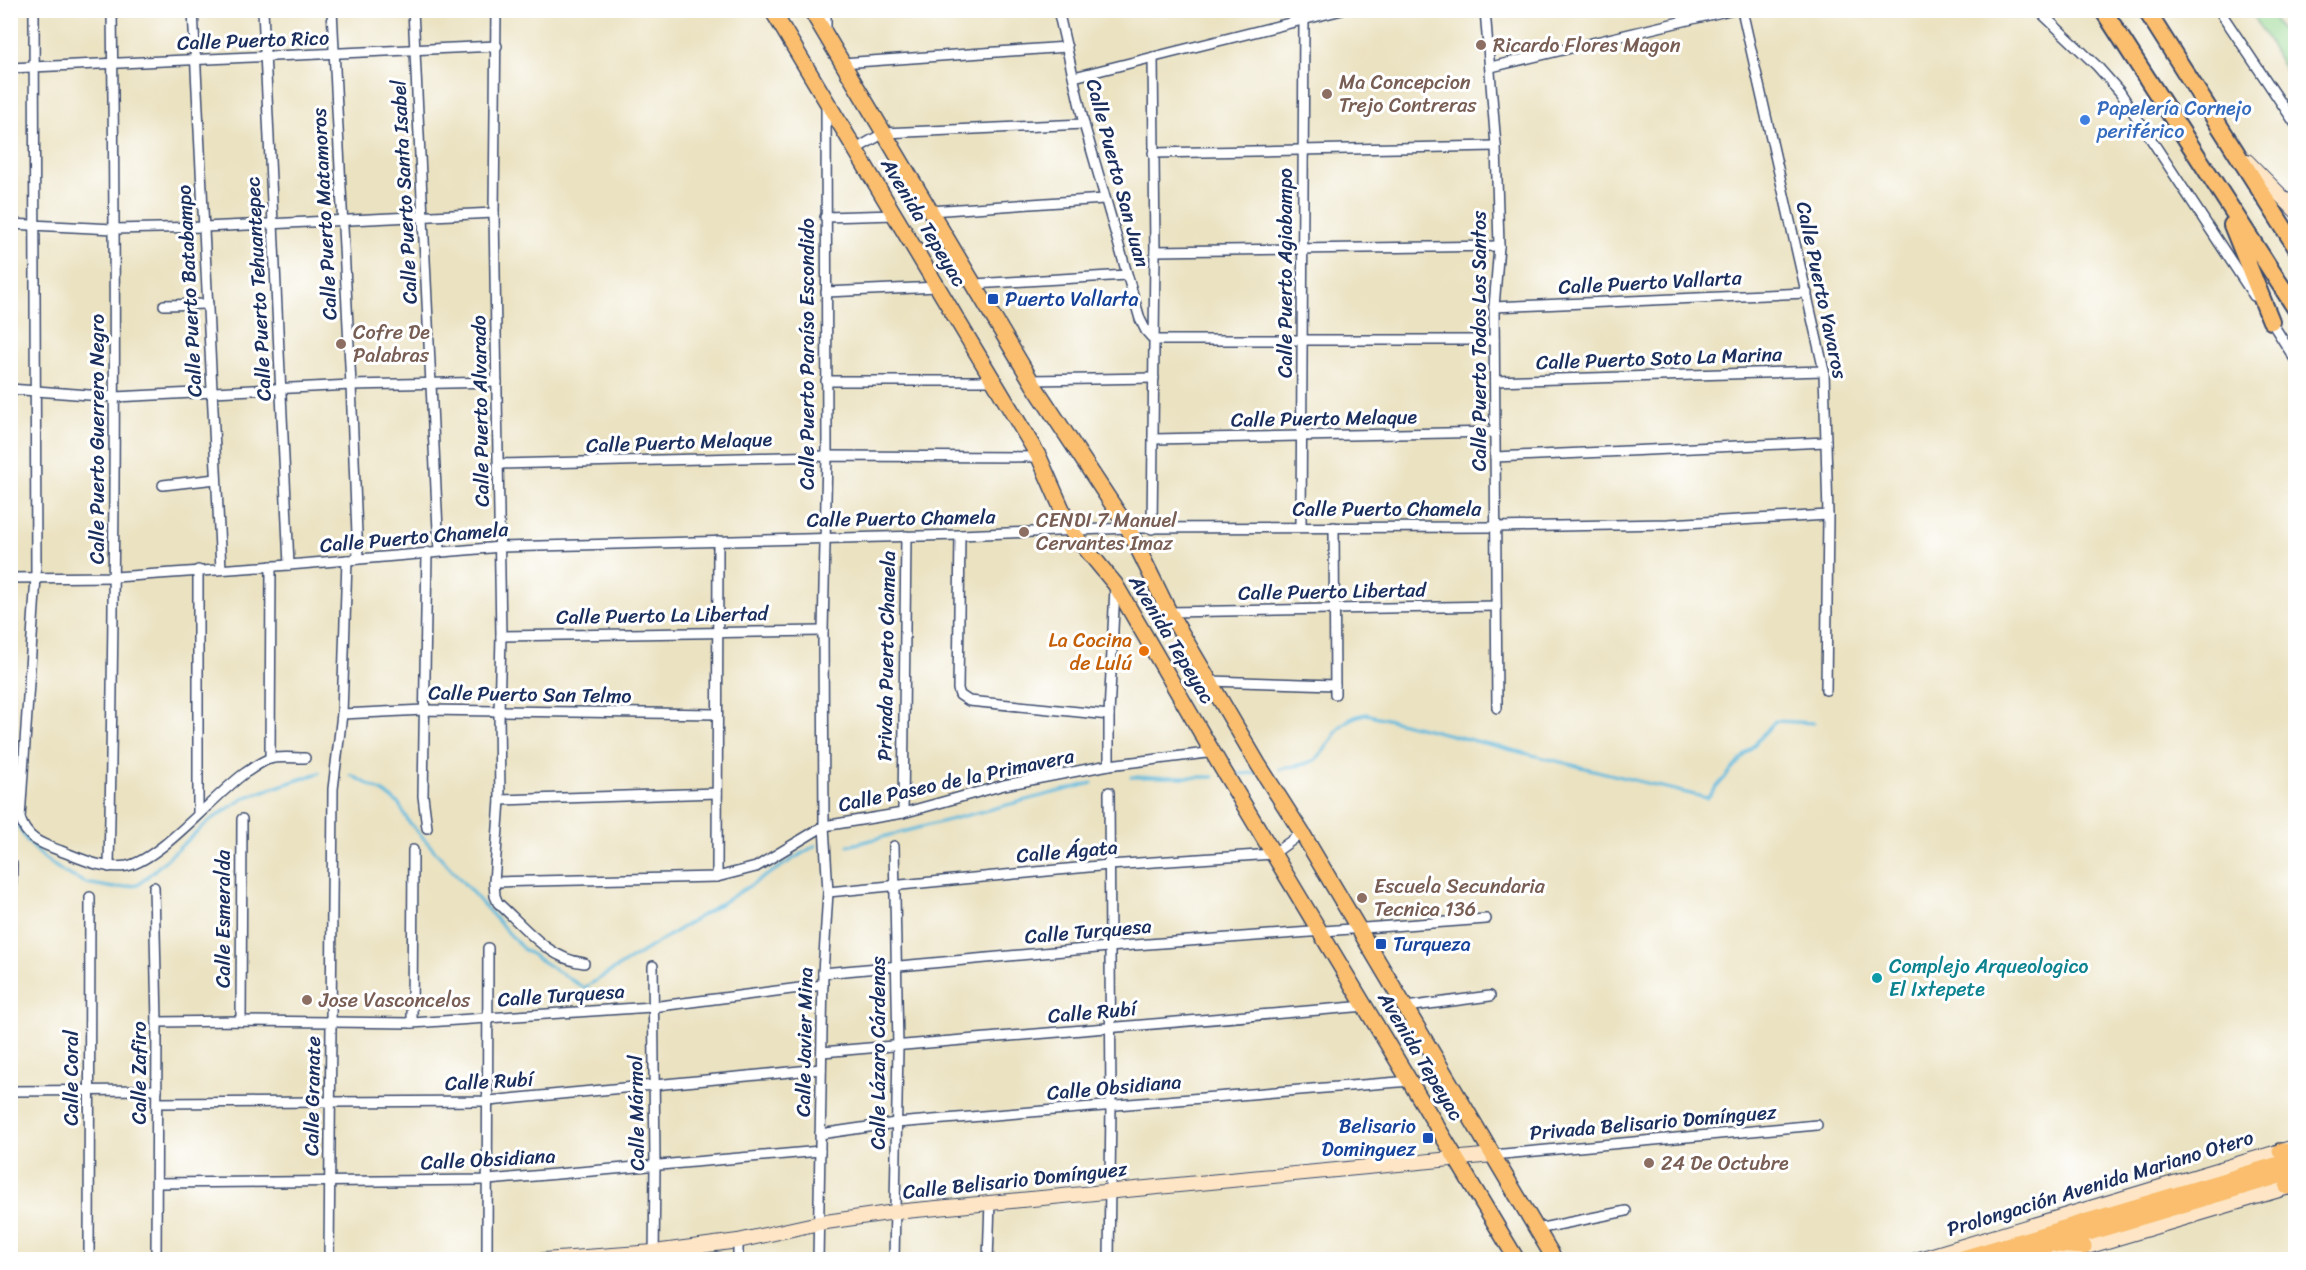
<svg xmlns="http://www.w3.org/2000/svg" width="2306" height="1270" font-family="Sriracha,sans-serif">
  <rect width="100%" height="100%" fill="#fff"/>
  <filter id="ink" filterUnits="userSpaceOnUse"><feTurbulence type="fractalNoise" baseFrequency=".0167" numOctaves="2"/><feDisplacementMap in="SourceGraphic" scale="12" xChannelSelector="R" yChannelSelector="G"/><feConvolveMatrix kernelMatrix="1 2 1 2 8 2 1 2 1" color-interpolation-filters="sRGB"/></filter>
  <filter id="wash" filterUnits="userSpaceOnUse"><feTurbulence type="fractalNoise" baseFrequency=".008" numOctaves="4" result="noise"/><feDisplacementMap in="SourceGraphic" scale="24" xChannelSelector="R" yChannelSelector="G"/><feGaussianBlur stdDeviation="1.35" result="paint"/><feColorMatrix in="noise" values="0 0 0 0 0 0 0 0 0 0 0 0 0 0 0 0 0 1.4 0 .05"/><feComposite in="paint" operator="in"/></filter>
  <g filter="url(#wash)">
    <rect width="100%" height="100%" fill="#ebe2c1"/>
    <polygon fill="#95d78e" stroke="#588376" stroke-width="1.5" points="2251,11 2269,11 2295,52 2295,88"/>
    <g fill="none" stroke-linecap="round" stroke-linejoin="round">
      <g stroke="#61bade" stroke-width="3">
        <path d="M1280,769C1291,766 1310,765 1317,758C1337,740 1333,720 1366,714L1707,798L1775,721L1814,723"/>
        <polyline points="1240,774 1256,773"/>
        <polyline points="351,775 385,793 399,804 408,821 523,949 584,988 816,845"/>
        <polyline points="1131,777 1213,777"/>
        <polyline points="10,813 27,841 44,858 63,872 86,883 114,888 138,885 209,821 246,797 319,773"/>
        <polyline points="848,846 1092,783"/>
      </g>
    </g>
  </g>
  <g filter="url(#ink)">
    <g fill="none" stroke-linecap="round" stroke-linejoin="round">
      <g stroke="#3a4a6d" stroke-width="12">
        <g id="street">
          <path d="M34,10L36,577L20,818C26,839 42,844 61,851C82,859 103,870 127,866C161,859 213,796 245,773C253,768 260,762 269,759C280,756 294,758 305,758"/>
          <polyline points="193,10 221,569"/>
          <polyline points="263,10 289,565"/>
          <polyline points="332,10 351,385 358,559"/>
          <polyline points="413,10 439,551"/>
          <path d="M496,10L494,213L501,636L499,712L500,800L494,882L495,896L498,903C524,926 548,959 584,963"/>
          <polyline points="1058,10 1084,124 1140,319 1146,331 1154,340 1494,340"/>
          <polyline points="1485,10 1496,146 1499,246 1494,307 1497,708"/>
          <polyline points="1742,10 1824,371 1828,515 1826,690"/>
          <polyline points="2038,10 2097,66 2120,92 2254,296"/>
          <polyline points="2219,10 2296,125"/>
          <polyline points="826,34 826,10"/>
          <polyline points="842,63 1067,47"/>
          <polyline points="1491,67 1730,10"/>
          <polyline points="10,68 497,46"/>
          <polyline points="1074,77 1342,10"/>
          <polyline points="856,149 884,133 1084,124"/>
          <polyline points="1153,153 1496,146"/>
          <polyline points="930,211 1104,199"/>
          <polyline points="825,217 896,215"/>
          <polyline points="10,224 114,229 204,227 494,213"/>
          <polyline points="1155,251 1499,246"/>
          <polyline points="974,284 1127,275"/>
          <polyline points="826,292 938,287"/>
          <polyline points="164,305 208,304"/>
          <polyline points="1494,307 1807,293"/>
          <polyline points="2269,318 2296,361"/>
          <polyline points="1031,380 1154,378"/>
          <polyline points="826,381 994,381"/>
          <polyline points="1495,381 1824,371"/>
          <polyline points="10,389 115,397 351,385 497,382"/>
          <polyline points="1153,439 1495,432"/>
          <polyline points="1495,457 1826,442"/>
          <polyline points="499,464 827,456 1039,457"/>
          <polyline points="163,485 216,479"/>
          <polyline points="1301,527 1304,20"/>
          <polyline points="1334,527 1335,694"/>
          <polyline points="1152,529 1155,251 1153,57"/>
          <polyline points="960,535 958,689 960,695 969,701 1109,715"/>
          <polyline points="427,552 423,796 427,828"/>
          <polyline points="10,578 115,577 289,565 501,547 960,535 1128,528 1496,527 1668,524 1828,515"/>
          <polyline points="1169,612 1496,606"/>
          <polyline points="501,636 823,631"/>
          <polyline points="1210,681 1335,685"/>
          <polyline points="342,714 424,710 717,714"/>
          <polyline points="270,759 271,566"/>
          <polyline points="1109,765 1109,715 1115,587"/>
          <polyline points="1109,792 1111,1106 1109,1260"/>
          <polyline points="500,800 717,793"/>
          <polyline points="198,813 198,570"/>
          <polyline points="903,813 906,536"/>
          <polyline points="894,846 898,1047 894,1260"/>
          <path d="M109,867C115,581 116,296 112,10"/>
          <polyline points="717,877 718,541"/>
          <polyline points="494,882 717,877 756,867 824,826 903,813 1004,785 1109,765 1215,752"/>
          <polyline points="154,887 157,1022 156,1260"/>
          <polyline points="828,892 1109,865 1273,854 1302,833"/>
          <polyline points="10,924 12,864"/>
          <polyline points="653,966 655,1165 654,1260"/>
          <polyline points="823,973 1108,947 1486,919"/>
          <polyline points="1406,1007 1490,996"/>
          <polyline points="241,1021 242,819"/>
          <polyline points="157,1022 241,1021 412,1023 652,1007 823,985"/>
          <polyline points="412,1023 413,850"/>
          <polyline points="822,1052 1366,1006"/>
          <polyline points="10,1091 157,1090"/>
          <polyline points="157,1103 489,1101 821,1069"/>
          <polyline points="820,1134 896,1123 1411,1081"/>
          <polyline points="1493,1155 1817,1125"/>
          <polyline points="157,1183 488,1180 820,1151"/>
          <polyline points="1537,1229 1626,1211"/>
          <polyline points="89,1260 90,897"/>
          <polyline points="329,1260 333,789 342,714 347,560"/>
          <polyline points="487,1260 488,948"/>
          <polyline points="738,1260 738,1241"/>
          <polyline points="818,1260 823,973 828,892 824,826 823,631 827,456 826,102"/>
          <polyline points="988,1260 990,1202"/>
        </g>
      </g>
      <g stroke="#3a4a6d" stroke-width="16">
        <g id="secondary">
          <polyline points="2247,161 2296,211"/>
          <polyline points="544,1260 654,1252 738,1241 819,1223 895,1212 1493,1155"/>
          <polyline points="1916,1260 2291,1148"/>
          <polyline points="2043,1260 2296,1185"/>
        </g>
      </g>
      <g stroke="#3a4a6d" stroke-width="18">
        <g id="primary">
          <polyline points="772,10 1039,457 1072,532 1115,584 1220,765 1517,1260"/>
          <polyline points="811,10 1033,384 1128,528 1169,612 1258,764 1302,833 1555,1260"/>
          <polyline points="2280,1151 2296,1152"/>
          <polyline points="2287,1187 2296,1181"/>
          <polyline points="2057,1245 2084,1247"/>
          <polyline points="1956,1260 2296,1159"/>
          <polyline points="1998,1260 2296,1171"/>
        </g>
      </g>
      <g stroke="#3a4a6d" stroke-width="20">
        <g id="highway">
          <polyline points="2103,10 2296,309"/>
          <polyline points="2146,10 2296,247"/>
          <polyline points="2232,225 2271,321"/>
        </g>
      </g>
      <use href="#street" stroke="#fff" stroke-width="9"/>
      <use href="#secondary" stroke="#fde5c5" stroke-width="14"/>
      <use href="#primary" stroke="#fabe6e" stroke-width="15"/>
      <use href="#highway" stroke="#fabe6e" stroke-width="16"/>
    </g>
  </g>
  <g fill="#8d6e63" stroke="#fff" stroke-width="2">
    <circle cx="1481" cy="45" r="6"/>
    <circle cx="1327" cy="94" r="6"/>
    <circle cx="341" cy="344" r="6"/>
    <circle cx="1024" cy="532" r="6"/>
    <circle cx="1362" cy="898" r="6"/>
    <circle cx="307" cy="1000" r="6"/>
    <circle cx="1649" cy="1163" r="6"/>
  </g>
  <circle fill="#3f7fe0" stroke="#fff" stroke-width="2" cx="2085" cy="120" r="6"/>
  <g fill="#1a4fb4" stroke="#fff" stroke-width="2">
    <rect x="987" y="293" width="12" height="12" rx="3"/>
    <rect x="1375" y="938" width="12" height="12" rx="3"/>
    <rect x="1422" y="1132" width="12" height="12" rx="3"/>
  </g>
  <circle fill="#e8710a" stroke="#fff" stroke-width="2" cx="1144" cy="651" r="6"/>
  <circle fill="#0f9aa8" stroke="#fff" stroke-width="2" cx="1877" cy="978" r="6"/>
  <g text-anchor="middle" stroke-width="6" stroke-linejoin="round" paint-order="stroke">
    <g font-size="20" fill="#1b2f5e" stroke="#fff">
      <text transform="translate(253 40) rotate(-2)" y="7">Calle Puerto Rico</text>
      <text transform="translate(1118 173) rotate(75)" y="7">Calle Puerto San Juan</text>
      <text transform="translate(404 192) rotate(-93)" y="7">Calle Puerto Santa Isabel</text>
      <text transform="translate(324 214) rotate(-93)" y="7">Calle Puerto Matamoros</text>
      <text transform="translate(924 222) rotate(59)" y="7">Avenida Tepeyac</text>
      <text transform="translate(1285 273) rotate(-90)" y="7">Calle Puerto Agiabampo</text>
      <text transform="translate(1650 282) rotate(-3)" y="7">Calle Puerto Vallarta</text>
      <text transform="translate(258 289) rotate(-93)" y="7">Calle Puerto Tehuantepec</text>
      <text transform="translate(1822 290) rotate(78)" y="7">Calle Puerto Yavaros</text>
      <text transform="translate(189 291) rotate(-93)" y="7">Calle Puerto Batabampo</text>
      <text transform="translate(1479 341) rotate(-90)" y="7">Calle Puerto Todos Los Santos</text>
      <text transform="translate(807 354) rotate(-90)" y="7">Calle Puerto Paraíso Escondido</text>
      <text transform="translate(1659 358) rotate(-2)" y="7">Calle Puerto Soto La Marina</text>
      <text transform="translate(480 411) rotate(-91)" y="7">Calle Puerto Alvarado</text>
      <text transform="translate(1324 418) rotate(-1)" y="7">Calle Puerto Melaque</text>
      <text transform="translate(97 439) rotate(-90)" y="7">Calle Puerto Guerrero Negro</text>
      <text transform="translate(679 442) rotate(-2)" y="7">Calle Puerto Melaque</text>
      <text x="1387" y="516">Calle Puerto Chamela</text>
      <text transform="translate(901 518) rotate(-1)" y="7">Calle Puerto Chamela</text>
      <text transform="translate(414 537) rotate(-5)" y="7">Calle Puerto Chamela</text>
      <text transform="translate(1332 591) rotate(-1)" y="7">Calle Puerto Libertad</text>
      <text transform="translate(662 615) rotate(-1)" y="7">Calle Puerto La Libertad</text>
      <text transform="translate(1172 639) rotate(59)" y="7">Avenida Tepeyac</text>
      <text transform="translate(886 656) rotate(-89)" y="7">Privada Puerto Chamela</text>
      <text transform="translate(530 694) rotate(1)" y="7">Calle Puerto San Telmo</text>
      <text transform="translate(956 780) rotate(-12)" y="7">Calle Paseo de la Primavera</text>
      <text transform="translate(1067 851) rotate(-5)" y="7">Calle Ágata</text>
      <text transform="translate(223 919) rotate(-90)" y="7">Calle Esmeralda</text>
      <text transform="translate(1088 931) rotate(-5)" y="7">Calle Turquesa</text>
      <text transform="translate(561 995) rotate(-4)" y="7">Calle Turquesa</text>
      <text transform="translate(1092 1012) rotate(-5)" y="7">Calle Rubí</text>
      <text transform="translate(804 1042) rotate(-89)" y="7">Calle Javier Mina</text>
      <text transform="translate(878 1053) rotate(-90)" y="7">Calle Lázaro Cárdenas</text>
      <text transform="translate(1421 1056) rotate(59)" y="7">Avenida Tepeyac</text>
      <text transform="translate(139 1073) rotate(-90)" y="7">Calle Zafiro</text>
      <text transform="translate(71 1078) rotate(-90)" y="7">Calle Coral</text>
      <text transform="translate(489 1081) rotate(-3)" y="7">Calle Rubí</text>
      <text transform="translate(1114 1087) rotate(-5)" y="7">Calle Obsidiana</text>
      <text transform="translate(312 1096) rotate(-89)" y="7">Calle Granate</text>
      <text transform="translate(636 1113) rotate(-91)" y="7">Calle Mármol</text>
      <text transform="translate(1653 1122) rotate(-5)" y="7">Privada Belisario Domínguez</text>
      <text transform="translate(488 1159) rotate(-3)" y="7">Calle Obsidiana</text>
      <text transform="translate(1015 1180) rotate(-6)" y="7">Calle Belisario Domínguez</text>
      <text transform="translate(2100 1183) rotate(-17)" y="7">Prolongación Avenida Mariano Otero</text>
    </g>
    <g font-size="20" fill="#785e54" stroke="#fff" text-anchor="start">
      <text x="1493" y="52">Ricardo Flores Magon</text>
      <text x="1339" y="89">Ma Concepcion<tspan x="1339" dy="23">Trejo Contreras</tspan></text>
      <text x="353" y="339">Cofre De<tspan x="353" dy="23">Palabras</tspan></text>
      <text x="1036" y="527">CENDI 7 Manuel<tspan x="1036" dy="23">Cervantes Imaz</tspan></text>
      <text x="1374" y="893">Escuela Secundaria<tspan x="1374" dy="23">Tecnica 136</tspan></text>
      <text x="319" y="1007">Jose Vasconcelos</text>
      <text x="1661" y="1170">24 De Octubre</text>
    </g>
    <g font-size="20" fill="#366cbe" stroke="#fff" text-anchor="start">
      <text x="2097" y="115">Papelería Cornejo<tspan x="2097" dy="23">periférico</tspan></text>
    </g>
    <g font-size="20" fill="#164399" stroke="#fff" text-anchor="start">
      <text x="1005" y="306">Puerto Vallarta</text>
      <text x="1393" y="951">Turqueza</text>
      <text x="1416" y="1133" text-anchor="end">Belisario<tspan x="1416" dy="23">Dominguez</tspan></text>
    </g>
    <g font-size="20" fill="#c56008" stroke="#fff" text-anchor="end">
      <text x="1132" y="647">La Cocina<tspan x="1132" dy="23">de Lulú</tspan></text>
    </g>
    <g font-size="20" fill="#0d838f" stroke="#fff" text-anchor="start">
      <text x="1889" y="973">Complejo Arqueologico<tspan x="1889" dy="23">El Ixtepete</tspan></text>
    </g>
  </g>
  <rect width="2306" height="1270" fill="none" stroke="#fff" stroke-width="36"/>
</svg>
